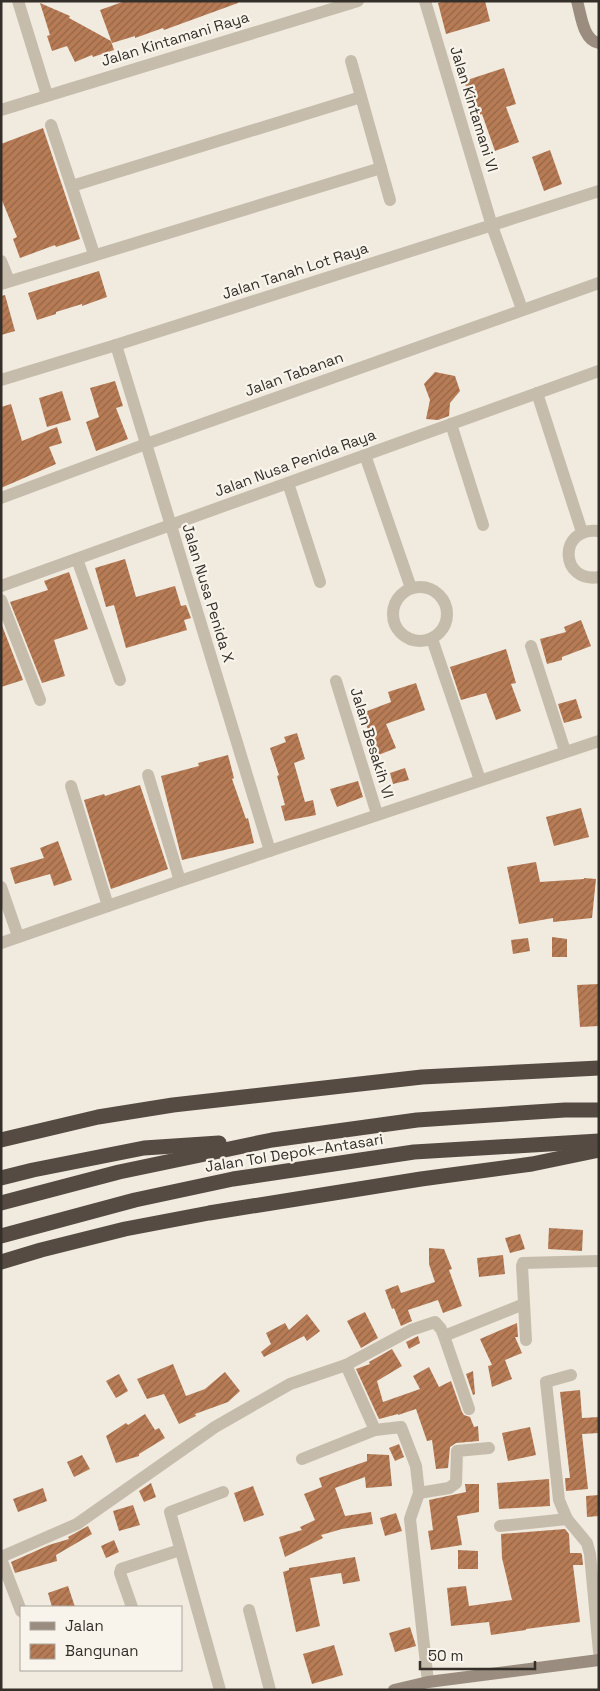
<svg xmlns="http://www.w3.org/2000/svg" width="600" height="1691" font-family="'Space Grotesk',sans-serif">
  <defs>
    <pattern id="building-hatch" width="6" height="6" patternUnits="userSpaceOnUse" patternTransform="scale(1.25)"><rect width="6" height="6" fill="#b77c56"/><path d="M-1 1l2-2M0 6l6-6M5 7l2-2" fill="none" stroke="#966647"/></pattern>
  </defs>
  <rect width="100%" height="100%" fill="#f0eadf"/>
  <g fill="url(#building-hatch)">
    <polygon points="125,1 237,1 238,3 164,30 163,28 135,38 135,36 112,43 100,10"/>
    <polygon points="445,1 485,1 490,21 446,34 438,3"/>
    <polygon points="40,3 70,16 69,18 111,41 114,50 93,57 92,55 75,62 67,46 52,51 47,36 50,35"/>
    <polygon points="504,68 516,104 506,107 519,142 495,151 482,114 476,116 464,81"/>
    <polygon points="43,128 80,239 56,247 55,245 20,258 13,239 17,237 1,198 1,144"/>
    <polygon points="550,150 562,184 544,191 532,157"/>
    <polygon points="99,271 107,297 82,306 82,304 56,312 56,314 37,320 28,293"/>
    <polygon points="5,295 15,331 1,335 1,296"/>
    <polygon points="435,372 455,376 460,391 450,403 449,416 438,420 426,419 430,400 424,384"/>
    <polygon points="115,381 123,406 116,408 128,439 96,451 86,422 99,417 90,388"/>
    <polygon points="62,391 71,420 47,427 39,398"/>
    <polygon points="11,404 22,441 57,427 62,443 49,447 56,464 1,488 1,407"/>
    <polygon points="125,559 136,597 175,586 181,606 186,605 191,618 184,620 187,630 126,648 114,605 106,607 95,568"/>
    <polygon points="69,572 88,629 54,640 65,676 42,683 10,602 48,590 44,581"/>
    <polygon points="581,620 591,646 562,657 562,660 547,664 540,639 566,632 564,627"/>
    <polygon points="1,623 23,680 1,687"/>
    <polygon points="506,649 516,683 511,684 521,711 496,720 486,693 461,700 450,667"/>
    <polygon points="416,683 425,710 386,724 396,748 376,756 369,739 371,738 362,713 391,702 388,692"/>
    <polygon points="576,699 582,718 564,723 558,704"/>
    <polygon points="297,733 305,759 294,763 305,802 313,800 316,815 285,821 281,806 285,805 277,776 279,775 270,748 286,742 284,737"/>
    <polygon points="228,755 234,778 232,779 246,819 248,818 254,843 182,860 161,776 199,766 198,763"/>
    <polygon points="405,768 409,780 393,784 390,773"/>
    <polygon points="358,781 363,797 337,807 330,789"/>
    <polygon points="140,785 168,869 111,889 84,800 104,794 105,796"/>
    <polygon points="581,808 589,837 554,846 546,817"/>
    <polygon points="58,841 72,880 54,886 50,874 15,884 10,868 44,858 40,848"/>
    <polygon points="536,862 540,882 584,879 584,878 596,879 592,918 553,922 553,918 519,924 507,867"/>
    <polygon points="552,937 567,939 567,957 552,957"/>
    <polygon points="528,938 530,951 513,954 511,940"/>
    <polygon points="599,984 599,1026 580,1027 577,985"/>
    <polygon points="549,1228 583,1230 582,1251 548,1249"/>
    <polygon points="520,1234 525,1249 510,1253 505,1238"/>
    <polygon points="429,1248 444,1249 452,1269 449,1270 462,1306 443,1313 438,1300 408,1310 412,1321 401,1326 394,1308 392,1309 385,1290 398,1285 401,1293 435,1282 429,1264"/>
    <polygon points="503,1255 505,1274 479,1277 477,1258"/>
    <polygon points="365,1312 378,1338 361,1348 347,1321"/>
    <polygon points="307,1314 320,1331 307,1341 304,1336 264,1357 261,1352 271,1344 266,1333 285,1323 289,1330"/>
    <polygon points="517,1323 518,1337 515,1337 522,1353 505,1360 512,1379 492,1387 488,1366 492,1365 480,1339"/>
    <polygon points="418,1336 420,1343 409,1349 406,1342"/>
    <polygon points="392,1349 402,1366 377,1381 383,1402 420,1389 413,1376 429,1367 439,1387 451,1381 462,1412 464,1415 470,1417 474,1427 478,1426 479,1441 456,1443 450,1447 448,1468 436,1469 432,1440 427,1441 416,1409 398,1415 398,1414 379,1419 356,1369 370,1364 369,1362"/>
    <polygon points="173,1364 186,1396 205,1389 225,1372 240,1391 228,1402 195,1414 196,1416 179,1424 164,1394 147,1399 137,1379"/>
    <polygon points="473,1371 475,1394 473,1395 466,1374"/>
    <polygon points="119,1374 128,1391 116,1398 106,1381"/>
    <polygon points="580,1390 582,1418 599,1417 599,1433 582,1434 588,1489 566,1491 565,1478 570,1478 560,1392"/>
    <polygon points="145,1414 155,1430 159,1428 165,1438 139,1454 139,1456 116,1463 106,1436 126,1423 128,1425"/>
    <polygon points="530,1427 536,1455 508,1461 502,1433"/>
    <polygon points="399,1444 404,1457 395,1461 389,1448"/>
    <polygon points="367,1454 389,1455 392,1486 366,1488 365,1477 335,1488 345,1516 371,1512 373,1524 342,1529 321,1535 323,1538 285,1557 279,1537 302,1530 300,1527 315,1520 304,1494 322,1487 319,1478 367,1461"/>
    <polygon points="82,1455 90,1469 74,1477 67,1462"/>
    <polygon points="549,1479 550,1506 499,1509 497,1483"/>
    <polygon points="151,1483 156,1497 144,1502 139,1491"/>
    <polygon points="465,1484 479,1484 479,1512 457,1516 462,1545 431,1550 428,1531 433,1530 429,1500 466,1492"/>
    <polygon points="253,1486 264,1515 244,1522 234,1493"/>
    <polygon points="43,1488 47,1501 18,1512 13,1499"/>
    <polygon points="599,1495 599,1516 587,1517 586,1496"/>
    <polygon points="133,1505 140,1525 119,1531 113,1511"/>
    <polygon points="396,1513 402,1531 385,1536 380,1518"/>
    <polygon points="88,1526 92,1534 56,1555 57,1561 15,1573 11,1562 49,1545 69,1539 68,1537"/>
    <polygon points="565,1529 569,1534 570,1553 581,1553 582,1555 583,1565 573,1565 580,1622 526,1629 526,1630 491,1635 489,1622 451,1626 447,1588 466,1586 469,1606 512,1600 502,1558 501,1534"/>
    <polygon points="114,1540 119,1552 106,1558 101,1546"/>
    <polygon points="458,1550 478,1551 478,1569 458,1569"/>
    <polygon points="355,1557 360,1581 343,1584 341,1573 310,1578 320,1626 296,1632 283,1572 289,1570 289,1568"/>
    <polygon points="68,1586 75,1607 52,1607 48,1593"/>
    <polygon points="410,1627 416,1646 395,1652 389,1633"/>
    <polygon points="334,1645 343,1675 312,1684 303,1654"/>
  </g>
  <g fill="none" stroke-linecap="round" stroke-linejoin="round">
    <g stroke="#c6bcac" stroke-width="12">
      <polyline points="18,1 47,95"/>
      <polyline points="425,1 492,226 522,309"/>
      <polyline points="351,61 390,200"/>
      <polyline points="1,110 358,1"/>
      <polyline points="51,125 94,254"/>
      <polyline points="72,186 361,97"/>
      <polyline points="1,261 9,281"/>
      <polyline points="1,284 381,168"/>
      <polyline points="116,345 270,851"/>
      <polyline points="1,380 116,345 599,191"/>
      <polyline points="537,393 582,532"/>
      <polyline points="451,424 483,525"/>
      <polyline points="365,455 411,588"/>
      <polyline points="288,483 320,582"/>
      <polyline points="1,498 146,444 599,283"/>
      <path d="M599,531C557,526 560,584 599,577"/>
      <polyline points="77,559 120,680"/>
      <polyline points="1,586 599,371"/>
      <circle cx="420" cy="614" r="27"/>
      <polyline points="1,600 40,700"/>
      <polyline points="432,639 480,780"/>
      <polyline points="531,646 565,751"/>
      <polyline points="336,681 377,814"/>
      <polyline points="148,775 180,881"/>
      <polyline points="71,786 108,906"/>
      <polyline points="1,887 18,936"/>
      <polyline points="1,943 180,881 599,741"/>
      <polyline points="526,1340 522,1266 523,1263 599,1261"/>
      <polyline points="346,1365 411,1330 435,1322 441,1329 444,1336"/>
      <polyline points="571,1375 546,1382 559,1500 567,1519 587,1543 590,1554 599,1652"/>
      <polyline points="469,1409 444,1336 524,1304"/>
      <polyline points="302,1459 375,1430 401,1427 416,1466 419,1493 410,1519 428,1682"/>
      <polyline points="419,1493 449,1488 456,1483 457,1451 489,1448"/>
      <polyline points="500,1526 567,1519"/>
      <polyline points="1,1557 77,1524 215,1427 290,1384 346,1365 375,1430"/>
      <polyline points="1,1559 21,1611"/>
      <polyline points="132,1607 120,1573 121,1569 180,1550"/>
      <polyline points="249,1610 270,1690"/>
      <polyline points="220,1690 170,1512 223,1492"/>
    </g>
    <g stroke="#9a8c7e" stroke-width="12">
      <path d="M577,1C581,14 583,41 599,43"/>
      <polyline points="394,1690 428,1682 599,1660"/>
    </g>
    <g stroke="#554b42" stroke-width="15">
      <polyline points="1,1140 98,1117 173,1105 422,1077 599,1068"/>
      <polyline points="1,1178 33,1170 144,1148 219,1143"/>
      <polyline points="1,1203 119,1172 272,1140 417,1120 565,1110 599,1110"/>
      <polyline points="1,1236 135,1200 233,1179 414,1152 599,1141"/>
      <polyline points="1,1262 41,1250 125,1229 209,1213 421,1179 532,1164 599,1150"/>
    </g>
  </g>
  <g text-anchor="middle" stroke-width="4.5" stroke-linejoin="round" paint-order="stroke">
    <g font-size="15" fill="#352f2a" stroke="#f8f4eb">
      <text transform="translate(175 39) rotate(-17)" y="5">Jalan Kintamani Raya</text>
      <text transform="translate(474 109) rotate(73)" y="5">Jalan Kintamani VI</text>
      <text transform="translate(295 271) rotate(-18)" y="5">Jalan Tanah Lot Raya</text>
      <text transform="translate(294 374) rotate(-20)" y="5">Jalan Tabanan</text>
      <text transform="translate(295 463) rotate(-20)" y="5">Jalan Nusa Penida Raya</text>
      <text transform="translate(208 593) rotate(73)" y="5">Jalan Nusa Penida X</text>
      <text transform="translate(372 743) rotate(73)" y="5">Jalan Besakih VI</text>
      <text transform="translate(294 1153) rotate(-9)" y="5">Jalan Tol Depok–Antasari</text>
    </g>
  </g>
  <rect width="600" height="1691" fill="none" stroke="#352f2a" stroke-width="5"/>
  <rect x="20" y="1606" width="162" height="65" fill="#f8f4eb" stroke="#aaa59e"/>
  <rect x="30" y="1622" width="25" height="8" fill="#9a8c7e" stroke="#aaa59e"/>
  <text x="65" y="1631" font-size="15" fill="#352f2a">Jalan</text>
  <rect x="30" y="1644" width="25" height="15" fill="url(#building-hatch)" stroke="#aaa59e"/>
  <text x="65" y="1656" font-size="15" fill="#352f2a">Bangunan</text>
  <path d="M420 1661v8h115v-8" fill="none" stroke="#352f2a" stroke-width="2.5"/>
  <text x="428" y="1661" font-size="15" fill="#352f2a" stroke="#f8f4eb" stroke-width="4" paint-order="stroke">50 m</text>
</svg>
